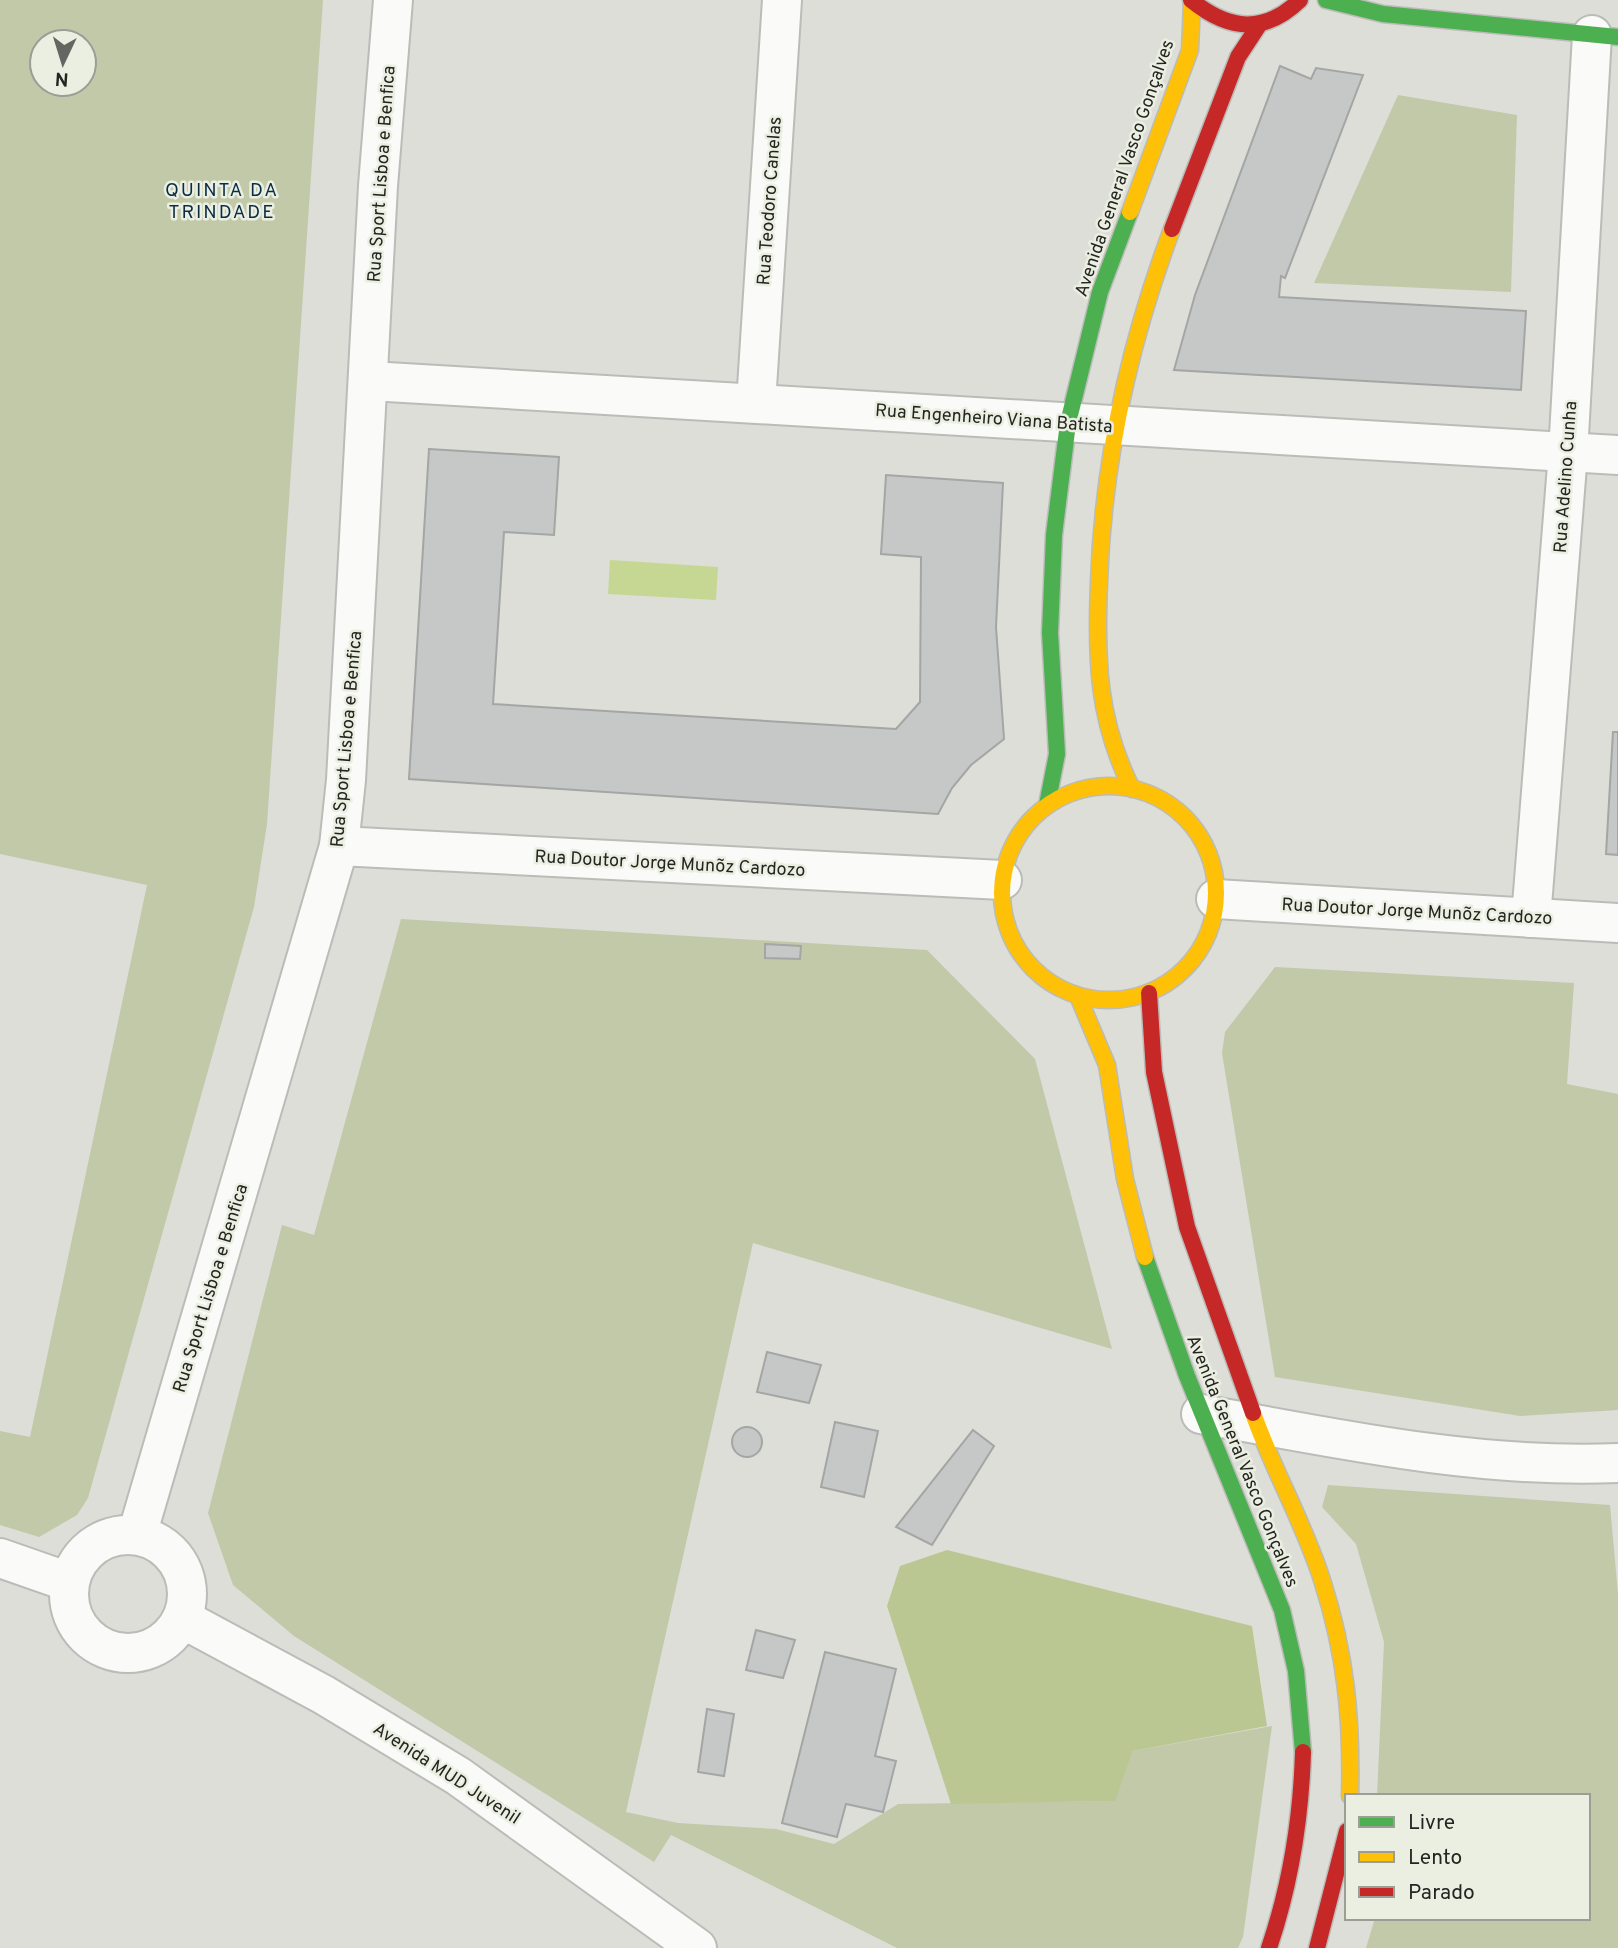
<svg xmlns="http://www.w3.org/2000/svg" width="1618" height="1948" font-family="Overpass,sans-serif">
  <rect width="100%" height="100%" fill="#ddded8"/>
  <g fill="#c1c9a9" fill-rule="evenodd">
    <path d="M0,0H323L267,824L254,907L88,1498L77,1515L39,1537L0,1525V1431L30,1437L147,885L0,854ZM42,42H84V84H42Z"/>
    <polygon points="1398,95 1517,115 1511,292 1314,283"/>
    <polygon points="401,919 927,950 1035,1059 1112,1349 753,1243 626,1812 678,1823 776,1829 834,1844 898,1804 1114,1801 1133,1751 1272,1726 1243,1937 1238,1948 897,1948 671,1835 654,1862 294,1636 233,1585 208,1513 282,1225 314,1235"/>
    <polygon points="1275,967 1574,983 1567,1084 1618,1094 1618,1410 1520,1416 1275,1377 1222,1053 1225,1032"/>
    <polygon points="1328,1485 1610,1505 1618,1594 1618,1948 1366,1948 1375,1918 1588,1918 1588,1796 1377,1796 1384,1642 1356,1544 1322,1507"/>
  </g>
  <polygon fill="#bbc792" points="947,1550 1252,1626 1267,1726 1133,1751 1115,1801 951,1804 887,1606 900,1566"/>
  <polygon fill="#c6d693" points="610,560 718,567 716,600 608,594"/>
  <g fill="#c5c8c7" stroke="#a4a6a5" stroke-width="2">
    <polygon points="1280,66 1311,79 1316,68 1363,75 1285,278 1281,276 1279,297 1526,311 1521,390 1174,370 1195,295"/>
    <polygon points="429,449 559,457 554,535 504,532 493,704 896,729 920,702 921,557 881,554 886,475 1003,483 996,627 1004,739 971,765 952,788 938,814 409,779"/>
    <polygon points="1613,732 1618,732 1618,855 1606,854"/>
    <polygon points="765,944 801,946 800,959 765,958"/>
    <polygon points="767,1352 821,1365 809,1403 757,1392"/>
    <polygon points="835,1422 878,1431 864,1497 821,1487"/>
    <circle cx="747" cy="1442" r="15"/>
    <polygon points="973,1430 994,1446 932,1545 896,1527"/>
    <polygon points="756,1630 795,1640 783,1678 746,1670"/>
    <polygon points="825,1652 896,1669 875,1756 896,1761 883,1812 846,1804 837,1837 782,1823"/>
    <polygon points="707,1709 734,1714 724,1776 698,1772"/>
  </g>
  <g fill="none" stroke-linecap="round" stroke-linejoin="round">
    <g stroke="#bbbcb8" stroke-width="42">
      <g id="street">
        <polyline points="370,381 1618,455"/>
        <polyline points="756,403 782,0"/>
        <polyline points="339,846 1002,880"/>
        <polyline points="1216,899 1618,923"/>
        <polyline points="1531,918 1568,453 1592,35"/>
        <path d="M1201,1414C1338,1439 1479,1469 1618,1463"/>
        <circle cx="128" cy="1594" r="59"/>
        <polyline points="137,1535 339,846 346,780 378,186 393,0"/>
        <polyline points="0,1558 69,1582"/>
        <polyline points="183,1619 324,1695 458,1776 697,1948"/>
      </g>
    </g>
    <g stroke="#bbbcb8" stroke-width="19">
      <g id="fast">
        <polyline points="1326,0 1383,14 1618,37"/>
        <polyline points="1047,805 1057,754 1050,633 1054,535 1068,423 1100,292 1130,212"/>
        <polyline points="1145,1257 1187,1376 1282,1610 1296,1671 1303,1752"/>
      </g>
    </g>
    <g stroke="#bbbcb8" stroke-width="19">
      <g id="slow">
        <polyline points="1130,212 1190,50 1192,1"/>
        <circle cx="1109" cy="893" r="107"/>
        <path d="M1132,789C1097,719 1096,659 1099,582C1103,459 1129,344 1172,229"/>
        <polyline points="1078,996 1107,1065 1125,1179 1145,1257"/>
        <path d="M1253,1413C1273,1470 1304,1523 1322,1580C1346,1654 1352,1720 1350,1796"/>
      </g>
    </g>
    <g stroke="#bbbcb8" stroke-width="19">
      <g id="jam">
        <path d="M1191,0C1228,30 1264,35 1300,0"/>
        <polyline points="1172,229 1238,57 1259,25"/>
        <polyline points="1149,993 1154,1072 1187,1227 1253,1413"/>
        <path d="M1269,1948C1291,1883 1301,1820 1303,1752"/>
        <polyline points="1317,1948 1347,1831"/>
      </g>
    </g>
    <use href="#street" stroke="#fafaf9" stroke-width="38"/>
    <use href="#fast" stroke="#4caf50" stroke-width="16"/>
    <use href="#slow" stroke="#ffc107" stroke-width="16"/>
    <use href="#jam" stroke="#c62828" stroke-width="16"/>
  </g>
  <g text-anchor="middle" stroke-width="5" stroke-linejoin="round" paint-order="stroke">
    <g font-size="18" fill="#242521" stroke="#ebefe2">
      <text transform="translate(1124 168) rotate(-71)" y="6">Avenida General Vasco Gonçalves</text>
      <text transform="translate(381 174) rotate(-86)" y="6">Rua Sport Lisboa e Benfica</text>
      <text transform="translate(769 201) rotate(-86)" y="6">Rua Teodoro Canelas</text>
      <text transform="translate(994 418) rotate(4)" y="6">Rua Engenheiro Viana Batista</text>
      <text transform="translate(1565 477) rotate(-86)" y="6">Rua Adelino Cunha</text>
      <text transform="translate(346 739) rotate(-85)" y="6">Rua Sport Lisboa e Benfica</text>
      <text transform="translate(670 863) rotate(3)" y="6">Rua Doutor Jorge Munõz Cardozo</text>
      <text transform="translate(1417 911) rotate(3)" y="6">Rua Doutor Jorge Munõz Cardozo</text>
      <text transform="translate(210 1288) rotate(-73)" y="6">Rua Sport Lisboa e Benfica</text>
      <text transform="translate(1243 1461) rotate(68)" y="6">Avenida General Vasco Gonçalves</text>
      <text transform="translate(447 1773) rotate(33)" y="6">Avenida MUD Juvenil</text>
    </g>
    <g font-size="19" letter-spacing="2" fill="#092d45" stroke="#ebefe2">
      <text x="222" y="196">QUINTA DA<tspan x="222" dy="22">TRINDADE</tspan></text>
    </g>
  </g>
  <rect x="1345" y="1794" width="245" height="126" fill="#ebefe2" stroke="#9b9e95" stroke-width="2"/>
  <rect x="1359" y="1817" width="35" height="10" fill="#4caf50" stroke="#9b9e95" stroke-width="2"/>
  <text x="1408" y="1829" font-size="21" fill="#242521">Livre</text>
  <rect x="1359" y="1852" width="35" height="10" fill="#ffc107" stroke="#9b9e95" stroke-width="2"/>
  <text x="1408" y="1864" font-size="21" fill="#242521">Lento</text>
  <rect x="1359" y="1887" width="35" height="10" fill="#c62828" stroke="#9b9e95" stroke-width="2"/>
  <text x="1408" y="1899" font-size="21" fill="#242521">Parado</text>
  <g transform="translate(63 63) rotate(184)"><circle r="33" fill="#ebefe2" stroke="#9b9e95" stroke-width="2"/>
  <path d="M0-5L12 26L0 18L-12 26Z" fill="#656661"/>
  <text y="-10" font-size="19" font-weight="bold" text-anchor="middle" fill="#242521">N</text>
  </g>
</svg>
